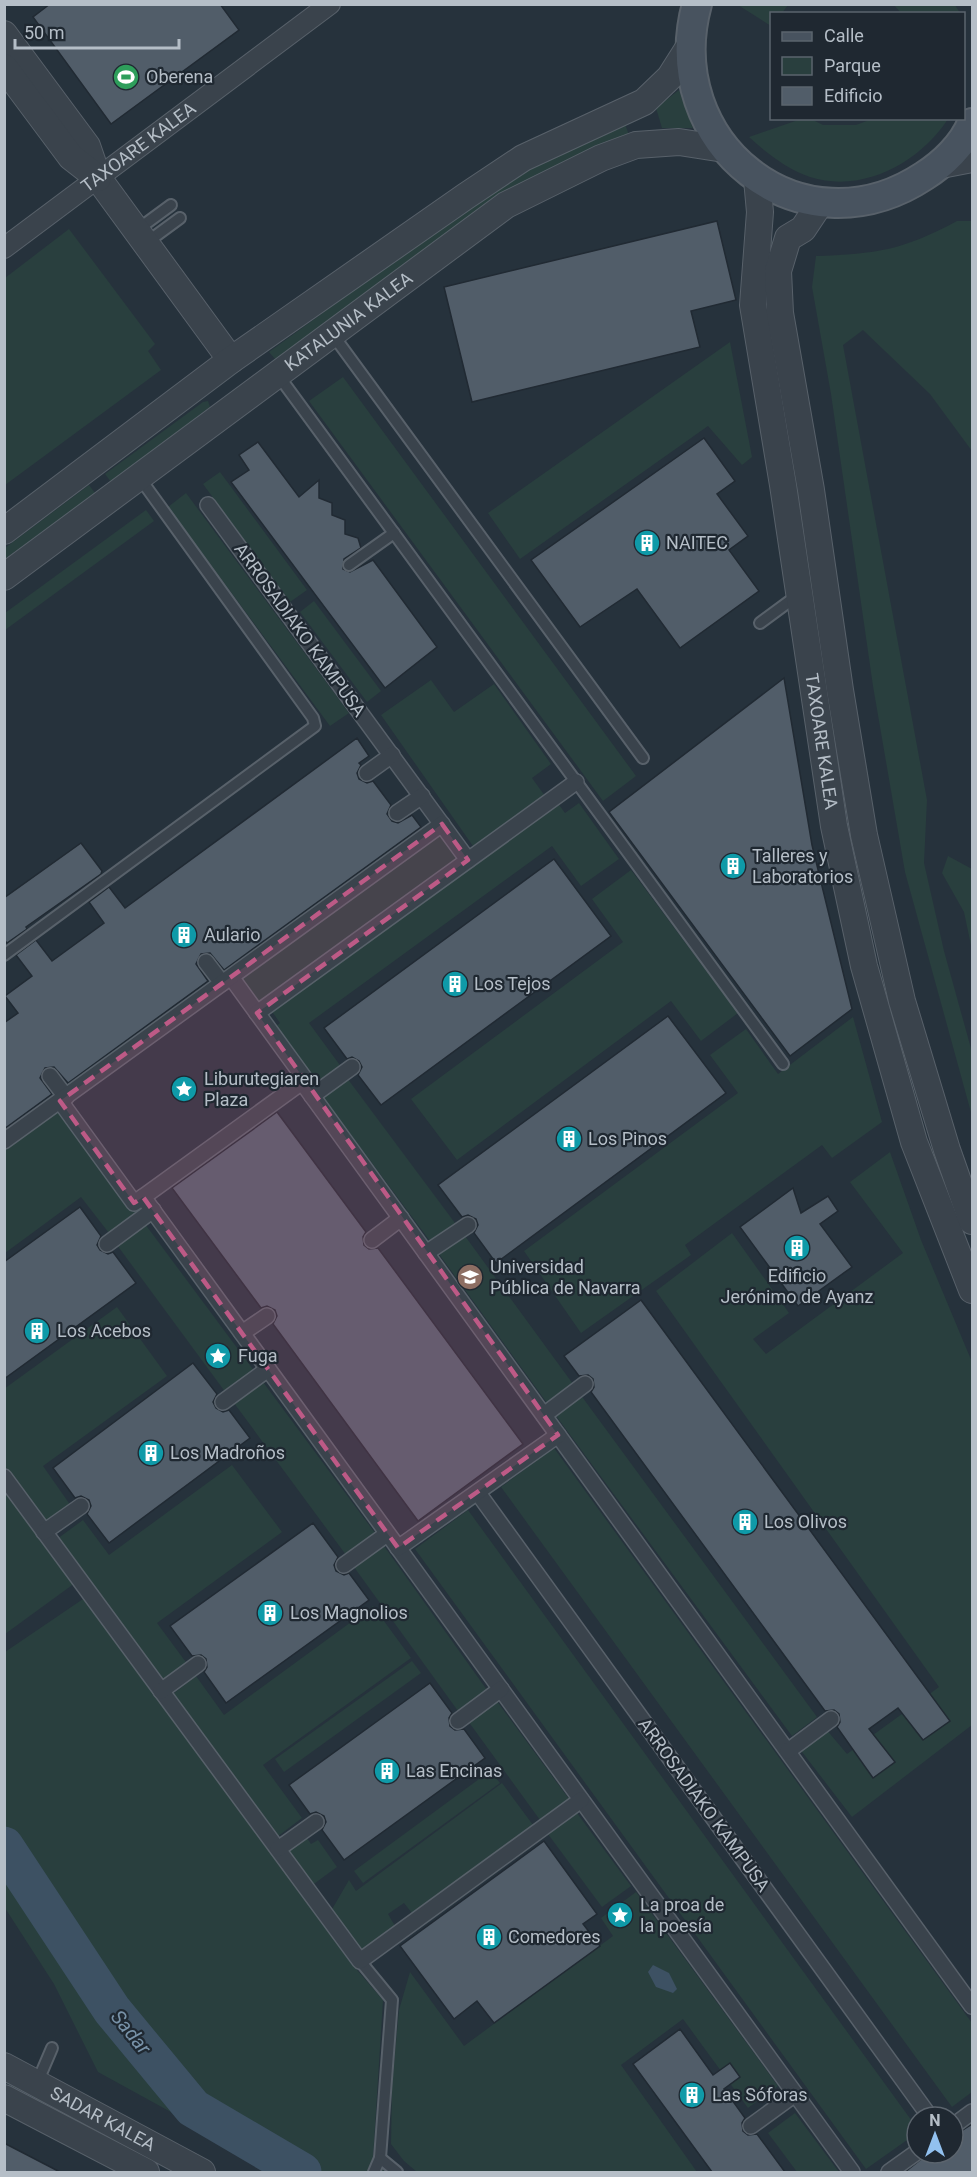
<svg xmlns="http://www.w3.org/2000/svg" width="977" height="2177" font-family="Roboto,sans-serif">
  <rect width="100%" height="100%" fill="#26323c"/>
  <g fill="#293f3e">
    <polygon points="738,5 788,4 788,5 782,13 772,14 771,26"/>
    <polygon points="894,5 955,5 960,13 901,13"/>
    <polygon points="679,90 693,128 662,128 656,108"/>
    <path d="M804,118L811,119L823,125H856L872,119H948C920,162 863,194 810,177C787,169 766,153 749,137Z"/>
    <polygon points="625,124 629,135 276,360 269,352 499,185 556,153"/>
    <path d="M957,221H972V451L930,394L863,330L843,345L927,800L924,863L944,951L972,1052V1116L905,872L873,686L831,394L812,287L816,256C877,254 903,250 957,221Z"/>
    <polygon points="69,229 155,344 148,351 161,370 5,485 5,278"/>
    <polygon points="730,342 752,457 742,465 708,426 520,559 488,513"/>
    <polygon points="343,377 636,776 603,801 309,401"/>
    <polygon points="208,401 210,407 111,482 105,474 203,402"/>
    <polygon points="220,472 307,590 290,602 203,484"/>
    <polygon points="89,485 95,493 5,559 5,548"/>
    <polygon points="186,493 349,713 330,726 168,507"/>
    <polygon points="146,510 154,521 5,630 5,613"/>
    <polygon points="314,601 381,691 367,702 300,612"/>
    <polygon points="431,680 454,712 494,684 551,764 532,778 545,796 473,846 381,715"/>
    <polygon points="557,802 565,813 579,803 619,859 581,886 552,846 309,1023 342,1068 316,1087 274,1028 280,1023 271,1010"/>
    <polygon points="440,834 459,860 261,1005 242,979"/>
    <polygon points="948,856 972,869 972,950 964,912 942,873"/>
    <polygon points="631,870 738,1013 701,1041 671,1001 457,1160 411,1099 623,942 592,899"/>
    <polygon points="853,1017 882,1122 832,1158 822,1145 685,1245 691,1255 581,1333 524,1251 738,1093 710,1055 746,1029 778,1074"/>
    <polygon points="347,1078 455,1223 430,1241 322,1096"/>
    <polygon points="59,1106 137,1213 109,1233 81,1197 5,1253 4,1146"/>
    <polygon points="890,1152 921,1240 972,1362 972,1725 852,1817 799,1748 825,1728 847,1754 939,1687 656,1291 732,1233 789,1313 753,1339 766,1354 903,1253 850,1182"/>
    <polygon points="145,1224 255,1372 226,1393 117,1245"/>
    <polygon points="465,1236 573,1384 547,1403 439,1254"/>
    <polygon points="117,1307 167,1376 43,1466 71,1506 47,1524 5,1466 4,1389"/>
    <polygon points="263,1382 375,1533 346,1555 234,1403"/>
    <polygon points="580,1394 817,1717 792,1736 554,1413"/>
    <polygon points="554,1448 972,2023 972,2092 952,2107 501,1487"/>
    <polygon points="232,1465 282,1532 157,1623 188,1665 162,1683 57,1539 83,1520 109,1555"/>
    <polygon points="4,1488 75,1583 5,1634 4,1634"/>
    <polygon points="468,1510 917,2128 917,2133 866,2169 415,1549"/>
    <polygon points="384,1546 487,1690 458,1711 354,1567"/>
    <polygon points="86,1597 357,1970 383,2000 373,2158 385,2172 280,2172 98,2072 54,1984 5,1908 5,1652"/>
    <polygon points="373,1606 411,1658 263,1765 302,1818 277,1837 173,1694 196,1676 224,1715"/>
    <polygon points="412,1661 421,1673 284,1772 275,1759"/>
    <polygon points="496,1700 569,1799 540,1820 468,1721"/>
    <polygon points="490,1771 500,1783 363,1883 354,1871"/>
    <polygon points="502,1783 533,1825 412,1913 404,1903 388,1914 395,1926 360,1951 331,1911 349,1880 356,1891"/>
    <polygon points="574,1809 631,1886 602,1907 545,1830"/>
    <polygon points="307,1838 311,1844 318,1840 337,1867 311,1886 288,1852"/>
    <polygon points="636,1892 778,2086 748,2108 683,2019 621,2065 697,2172 417,2172 404,2161 391,2144 392,2086 399,2010 410,1972 464,2046 613,1936 601,1918"/>
    <polygon points="795,2113 839,2172 797,2172 768,2133"/>
  </g>
  <polygon fill="#3d5163" points="653,1965 669,1973 677,1989 673,1993 656,1987 648,1972"/>
  <g fill="none" stroke-linecap="round" stroke-linejoin="round">
    <polyline stroke="#3d5163" stroke-width="39" points="4,1846 112,2010 193,2108 302,2172"/>
  </g>
  <g fill="#515d69" stroke="#212a33" stroke-width="1.5">
    <polygon points="50,4 220,4 239,30 111,124 33,17"/>
    <polygon points="717,221 736,300 691,311 700,347 472,402 444,287"/>
    <polygon points="704,438 735,481 717,494 748,536 729,550 759,591 680,648 637,589 580,627 531,560"/>
    <polygon points="258,442 299,497 319,480 319,498 332,503 332,515 345,520 345,534 358,538 361,548 344,559 343,569 350,572 373,560 437,647 385,688 231,482 249,470 239,455"/>
    <polygon points="784,678 812,845 852,1009 790,1056 609,812"/>
    <polygon points="357,738 369,756 359,763 361,765 357,773 359,779 367,783 373,781 391,805 387,814 392,821 398,823 412,815 421,827 224,970 210,953 201,954 196,964 208,981 68,1083 54,1067 45,1068 40,1078 52,1094 4,1129 4,1023 18,1013 5,996 32,976 16,955 36,940 52,961 104,923 89,902 109,887 125,908"/>
    <polygon points="81,843 102,871 101,874 26,927 27,929 7,943 4,940 4,898"/>
    <polygon points="554,859 611,936 381,1105 358,1075 362,1067 359,1061 352,1057 347,1059 324,1028"/>
    <polygon points="668,1016 726,1093 496,1263 474,1233 478,1225 476,1219 468,1215 462,1217 438,1185"/>
    <polygon points="277,1112 366,1232 363,1237 364,1245 369,1249 378,1248 523,1444 418,1521 273,1324 277,1316 275,1310 267,1306 261,1308 172,1188"/>
    <polygon points="793,1188 801,1213 828,1196 838,1211 820,1224 852,1267 798,1306 740,1227"/>
    <polygon points="80,1207 101,1236 97,1245 100,1250 108,1254 113,1252 136,1283 4,1379 4,1262"/>
    <polygon points="641,1300 950,1721 923,1740 898,1708 869,1729 895,1762 873,1778 837,1727 840,1722 839,1714 834,1710 825,1711 591,1392 594,1387 593,1379 588,1375 579,1376 564,1356"/>
    <polygon points="193,1363 217,1394 213,1402 216,1408 223,1412 229,1410 250,1438 109,1543 87,1514 91,1506 89,1500 81,1496 75,1498 53,1468"/>
    <polygon points="313,1523 338,1557 334,1565 336,1571 344,1575 349,1573 369,1600 226,1703 204,1672 207,1667 206,1659 201,1655 192,1656 170,1626"/>
    <polygon points="430,1683 452,1713 449,1718 450,1726 455,1730 464,1729 485,1758 344,1860 322,1830 326,1822 324,1816 316,1812 310,1814 289,1785"/>
    <polygon points="544,1841 597,1914 583,1924 600,1946 494,2023 477,2001 454,2019 400,1946"/>
    <polygon points="680,2029 713,2075 730,2063 740,2077 724,2089 745,2118 742,2123 743,2131 748,2135 757,2134 785,2172 712,2172 633,2064"/>
    <polygon points="972,2124 972,2172 905,2172 929,2153 953,2153 953,2136"/>
    <polygon points="4,2143 60,2172 4,2172"/>
  </g>
  <g fill="none" stroke-linecap="round" stroke-linejoin="round">
    <g stroke="#58616a" stroke-width="14">
      <g id="service">
        <polyline points="137,230 171,205"/>
        <polyline points="146,243 180,218"/>
        <polyline points="333,335 643,758"/>
        <polyline points="278,375 783,1064"/>
        <polyline points="349,565 394,533"/>
        <polyline points="760,623 798,595"/>
        <polyline points="4,955 315,726 313,718 139,477"/>
        <polyline points="360,1961 392,2000 380,2158 374,2172"/>
        <polyline points="37,2083 52,2048"/>
        <polyline points="380,2158 397,2172"/>
      </g>
    </g>
    <g stroke="#58616a" stroke-width="18">
      <g id="pedestrian">
        <polyline points="208,505 468,860"/>
        <polyline points="367,773 392,755"/>
        <polyline points="397,813 422,796"/>
        <polyline points="206,962 222,983"/>
        <polyline points="231,977 305,1079 302,1082 972,2006"/>
        <polyline points="257,1013 576,782"/>
        <polyline points="50,1076 66,1097"/>
        <polyline points="312,1096 352,1067"/>
        <polyline points="60,1101 134,1203 143,1197 852,2172"/>
        <polyline points="4,1141 442,824"/>
        <polyline points="143,1197 302,1082"/>
        <polyline points="372,1240 401,1218"/>
        <polyline points="107,1244 153,1210"/>
        <polyline points="426,1253 468,1225"/>
        <polyline points="242,1333 267,1316"/>
        <polyline points="223,1402 268,1369"/>
        <polyline points="544,1415 585,1384"/>
        <polyline points="4,1477 360,1961 581,1800"/>
        <polyline points="478,1493 930,2117"/>
        <polyline points="44,1532 81,1506"/>
        <polyline points="398,1548 558,1435"/>
        <polyline points="344,1565 387,1534"/>
        <polyline points="161,1691 198,1664"/>
        <polyline points="458,1721 501,1689"/>
        <polyline points="788,1751 831,1719"/>
        <polyline points="278,1849 316,1822"/>
        <polyline points="751,2126 795,2094"/>
        <polyline points="953,2126 972,2112"/>
        <polyline points="889,2172 917,2152"/>
      </g>
    </g>
    <g stroke="#58616a" stroke-width="22">
      <g id="minor">
        <path id="s1" d="M4,248L330,4"/>
      </g>
    </g>
    <g stroke="#58616a" stroke-width="28">
      <g id="tertiary">
        <polyline points="4,34 87,146 98,178 231,360"/>
        <polyline points="4,67 71,157 98,178"/>
        <polyline points="941,165 972,159"/>
        <path id="s2" d="M757,179L760,212L753,305L783,485L834,826L864,966L914,1142L972,1290"/>
        <polyline points="821,202 803,229 788,238 778,271 780,313 811,490 840,690 864,835 902,1001 947,1150 972,1221"/>
        <polyline points="4,531 231,360 466,196 523,158 644,102 670,77 689,47"/>
        <path id="s3" d="M4,577L506,205L601,158L636,145L679,142L724,149"/>
        <path id="s4" d="M4,2066L202,2172"/>
        <polyline points="4,2098 146,2172"/>
      </g>
    </g>
    <g stroke="#58616a" stroke-width="32">
      <path id="secondary" d="M697,4C659,143 801,257 924,176C943,164 963,145 972,123"/>
    </g>
    <use href="#service" stroke="#3a434c" stroke-width="10"/>
    <use href="#pedestrian" stroke="#3a434c" stroke-width="15"/>
    <use href="#minor" stroke="#3a434c" stroke-width="20"/>
    <use href="#tertiary" stroke="#3a434c" stroke-width="26"/>
    <use href="#secondary" stroke="#48535f" stroke-width="28"/>
  </g>
  <path fill="#bd5a86" fill-opacity="0.2" stroke="#bd5a86" stroke-width="4.5" stroke-dasharray="12 8" stroke-linejoin="round" d="M442,824L468,860L257,1013L558,1435L398,1548L143,1197L134,1203L60,1101Z"/>
  <defs>
    <g id="stadium-disc" transform="scale(1.35)"><circle r="9.5" fill="#2e9e5b" stroke="#1f2831"/><path d="M0-5a6.5 5 0 1 0 0 10a6.5 5 0 1 0 0-10ZM-3.5-1.8h7v3.6h-7Z" fill="#fff"/></g>
    <g id="building-disc" transform="scale(1.35)"><circle r="9.5" fill="#0f9aa8" stroke="#1f2831"/><path d="M-4-6H4V6H1V3H-1V6H-4ZM-2.5-4.3h1.7v1.8h-1.7ZM.8-4.3h1.7v1.8H.8ZM-2.5-1h1.7V.8h-1.7ZM.8-1h1.7V.8H.8Z" fill="#fff"/></g>
    <g id="sight-disc" transform="scale(1.35)"><circle r="9.5" fill="#0f9aa8" stroke="#1f2831"/><path d="M0-6L1.8-2.2L6-1.7L2.9 1.2L3.7 5.4L0 3.3L-3.7 5.4L-2.9 1.2L-6-1.7L-1.8-2.2Z" fill="#fff"/></g>
    <g id="university-disc" transform="scale(1.35)"><circle r="9.5" fill="#8d6e63" stroke="#1f2831"/><path d="M0-5L7-2L0 1L-7-2ZM-4 1L0 2.5L4 1V4Q0 6-4 4Z" fill="#fff"/></g>
  </defs>
  <g fill-rule="evenodd">
    <use href="#stadium-disc" x="126" y="77"/>
    <use href="#building-disc" x="647" y="543"/>
    <use href="#building-disc" x="733" y="866"/>
    <use href="#building-disc" x="184" y="935"/>
    <use href="#building-disc" x="455" y="984"/>
    <use href="#sight-disc" x="184" y="1089"/>
    <use href="#building-disc" x="569" y="1139"/>
    <use href="#building-disc" x="797" y="1248"/>
    <use href="#university-disc" x="470" y="1277"/>
    <use href="#building-disc" x="37" y="1331"/>
    <use href="#sight-disc" x="218" y="1356"/>
    <use href="#building-disc" x="151" y="1453"/>
    <use href="#building-disc" x="745" y="1522"/>
    <use href="#building-disc" x="270" y="1613"/>
    <use href="#building-disc" x="387" y="1771"/>
    <use href="#sight-disc" x="620" y="1915"/>
    <use href="#building-disc" x="489" y="1937"/>
    <use href="#building-disc" x="692" y="2095"/>
  </g>
  <g text-anchor="middle" stroke-width="4.5" stroke-linejoin="round" paint-order="stroke">
    <g font-size="18" fill="#b5bec7" stroke="#1f2831" text-anchor="start">
      <text x="146" y="83">Oberena</text>
      <text x="666" y="549">NAITEC</text>
      <text x="752" y="862">Talleres y<tspan x="752" dy="21">Laboratorios</tspan></text>
      <text x="204" y="941">Aulario</text>
      <text x="474" y="990">Los Tejos</text>
      <text x="204" y="1085">Liburutegiaren<tspan x="204" dy="21">Plaza</tspan></text>
      <text x="588" y="1145">Los Pinos</text>
      <text x="490" y="1273">Universidad<tspan x="490" dy="21">Pública de Navarra</tspan></text>
      <text x="797" y="1282" text-anchor="middle">Edificio<tspan x="797" dy="21">Jerónimo de Ayanz</tspan></text>
      <text x="57" y="1337">Los Acebos</text>
      <text x="238" y="1362">Fuga</text>
      <text x="170" y="1459">Los Madroños</text>
      <text x="764" y="1528">Los Olivos</text>
      <text x="290" y="1619">Los Magnolios</text>
      <text x="406" y="1777">Las Encinas</text>
      <text x="640" y="1911">La proa de<tspan x="640" dy="21">la poesía</tspan></text>
      <text x="508" y="1943">Comedores</text>
      <text x="712" y="2101">Las Sóforas</text>
    </g>
    <g font-size="18" fill="#b5bec7" stroke="#1f2831">
      <text dy="6" stroke="none"><textPath href="#s1" startOffset="168">TAXOARE KALEA</textPath></text>
      <text dy="6" stroke="none"><textPath href="#s3" startOffset="429">KATALUNIA KALEA</textPath></text>
      <text transform="translate(300 630) rotate(54)" y="6">ARROSADIAKO KAMPUSA</text>
      <text dy="6" stroke="none"><textPath href="#s2" startOffset="568">TAXOARE KALEA</textPath></text>
      <text transform="translate(704 1805) rotate(54)" y="6">ARROSADIAKO KAMPUSA</text>
      <text dy="6" stroke="none"><textPath href="#s4" startOffset="112">SADAR KALEA</textPath></text>
    </g>
    <g font-size="20" font-style="italic" fill="#7892a8" stroke="#1f2831">
      <text transform="translate(131 2032) rotate(51)" y="7">Sadar</text>
    </g>
  </g>
  <rect width="977" height="2177" fill="none" stroke="#b5bec7" stroke-width="12"/>
  <rect x="770" y="12" width="195" height="108" fill="#1f2831" stroke="#5b646d" stroke-width="1.5"/>
  <rect x="782" y="32" width="30" height="9" fill="#48535f" stroke="#5b646d" stroke-width="1.5"/>
  <text x="824" y="42" font-size="18" fill="#b5bec7">Calle</text>
  <rect x="782" y="57" width="30" height="18" fill="#293f3e" stroke="#5b646d" stroke-width="1.5"/>
  <text x="824" y="72" font-size="18" fill="#b5bec7">Parque</text>
  <rect x="782" y="87" width="30" height="18" fill="#515d69" stroke="#5b646d" stroke-width="1.5"/>
  <text x="824" y="102" font-size="18" fill="#b5bec7">Edificio</text>
  <g transform="translate(935 2135)"><circle r="28" fill="#1f2831" stroke="#5b646d" stroke-width="1.5"/>
  <path d="M0-4.5L10 22L0 15L-10 22Z" fill="#92c1ef"/>
  <text y="-9" font-size="16" font-weight="bold" text-anchor="middle" fill="#b5bec7">N</text>
  </g>
  <path d="M15 39v9h164v-9" fill="none" stroke="#b5bec7" stroke-width="3"/>
  <text x="24" y="39" font-size="18" fill="#b5bec7" stroke="#1f2831" stroke-width="4.5" paint-order="stroke">50 m</text>
</svg>
